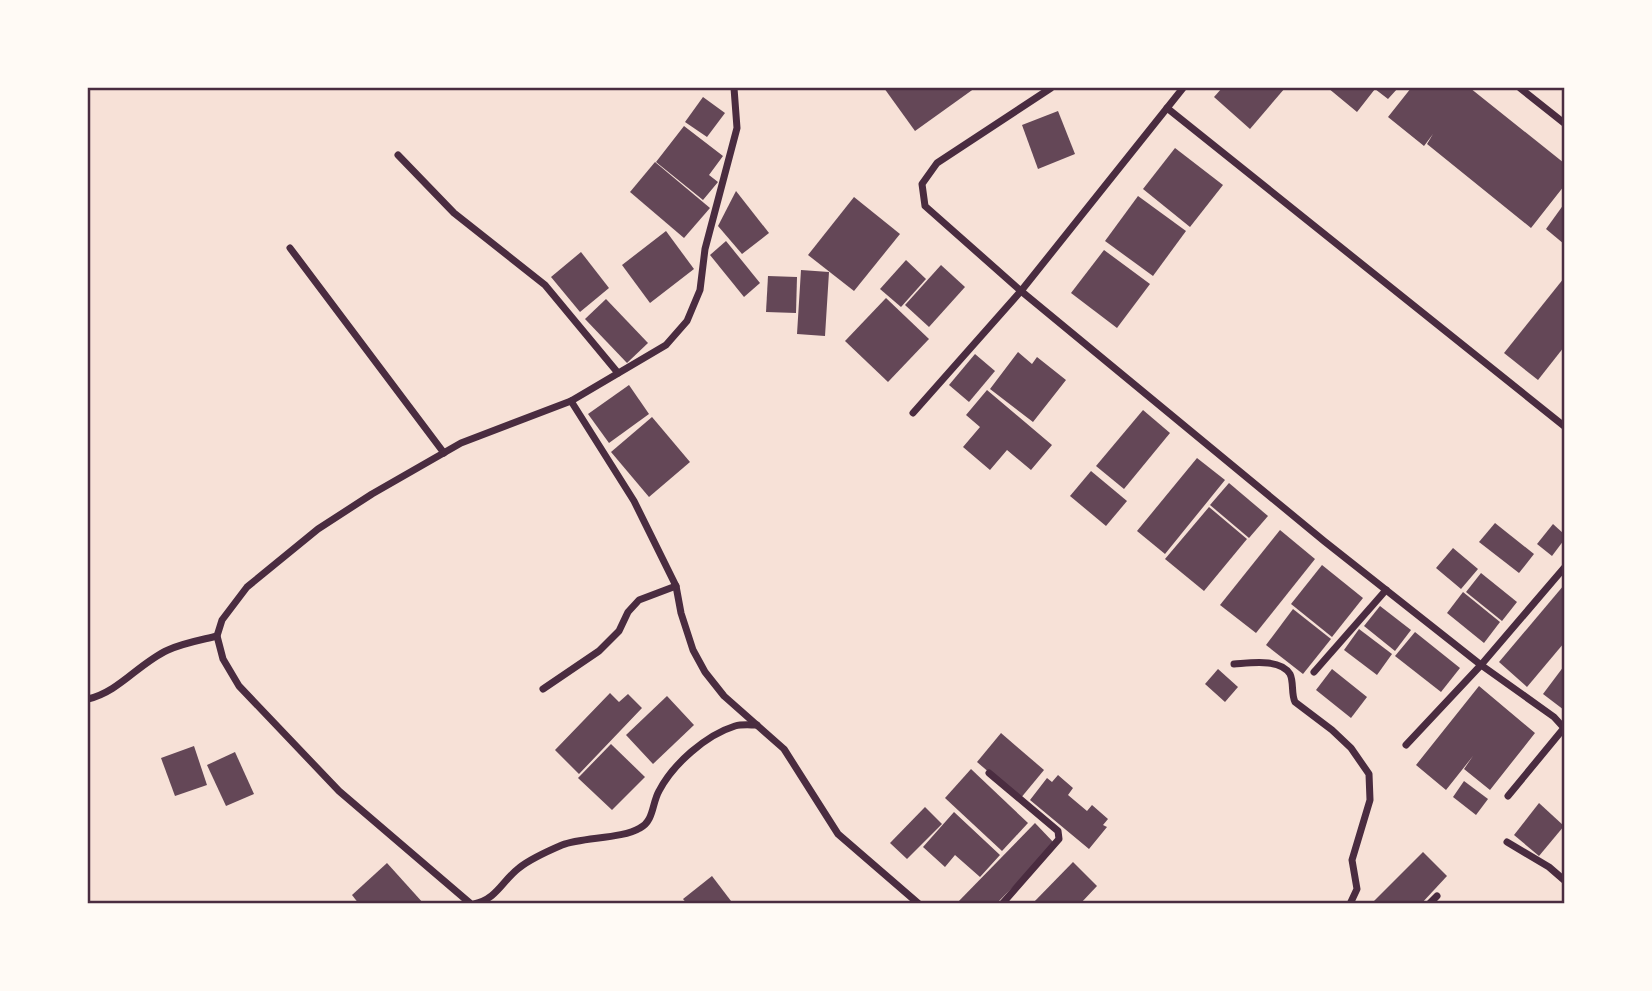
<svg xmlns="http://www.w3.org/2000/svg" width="1652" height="991" font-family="'Work Sans',sans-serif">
  <rect width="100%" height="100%" fill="#f7e1d7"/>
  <g fill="#644757">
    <polygon points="884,88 975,88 915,131"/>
    <polygon points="1222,88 1285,88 1250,129 1214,97"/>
    <polygon points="1328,88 1398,88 1388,99 1375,89 1357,112"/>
    <polygon points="1411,88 1470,88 1564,163 1564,186 1531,228 1427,144 1433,134 1424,146 1388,117"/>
    <polygon points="703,97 725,113 707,137 685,122"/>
    <polygon points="1058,111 1075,154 1038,169 1022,125"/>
    <polygon points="684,126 723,156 709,175 718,182 703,200 656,162"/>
    <polygon points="1175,148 1223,185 1190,227 1143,189"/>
    <polygon points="655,162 710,208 684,238 630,192"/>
    <polygon points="736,191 769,233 742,254 718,226"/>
    <polygon points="1138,196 1186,231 1153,276 1105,241"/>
    <polygon points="854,197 900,234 854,291 808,255"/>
    <polygon points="1564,204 1564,244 1546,229"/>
    <polygon points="666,231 694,269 650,303 622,265"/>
    <polygon points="726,241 760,283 744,297 710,255"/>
    <polygon points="1104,250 1150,284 1117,328 1071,293"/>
    <polygon points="581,252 609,288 580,312 551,277"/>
    <polygon points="906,260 926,279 901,307 880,289"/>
    <polygon points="941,265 965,287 929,327 905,305"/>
    <polygon points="801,270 829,272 825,336 797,334"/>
    <polygon points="768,276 797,277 796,313 766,312"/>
    <polygon points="1564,278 1564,347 1538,380 1504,353"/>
    <polygon points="886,298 929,339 888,382 845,341"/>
    <polygon points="606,299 648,343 627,363 585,319"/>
    <polygon points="1018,352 1032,364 1037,357 1066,380 1033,422 990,389"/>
    <polygon points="975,354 995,371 969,402 949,385"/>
    <polygon points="629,385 649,414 609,443 588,414"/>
    <polygon points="987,390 1052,445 1031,470 1007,450 990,470 963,447 980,427 966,415"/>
    <polygon points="1143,410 1170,433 1124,489 1096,466"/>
    <polygon points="652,417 690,462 649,497 611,452"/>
    <polygon points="1197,458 1225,480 1165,554 1137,531"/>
    <polygon points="1091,471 1127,501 1106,526 1070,496"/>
    <polygon points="1229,483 1268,516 1249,538 1210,505"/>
    <polygon points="1209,507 1247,539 1204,591 1165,559"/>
    <polygon points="1495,523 1534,554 1519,573 1479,542"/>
    <polygon points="1553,524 1564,534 1564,540 1552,556 1537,544"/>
    <polygon points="1280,530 1315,559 1256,633 1220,605"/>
    <polygon points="1453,548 1478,569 1461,589 1436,568"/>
    <polygon points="1322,565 1363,598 1332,637 1291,604"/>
    <polygon points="1481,573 1517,602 1502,621 1466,592"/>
    <polygon points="1564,585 1564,643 1527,687 1499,662"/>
    <polygon points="1463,592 1500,622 1484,643 1447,613"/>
    <polygon points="1380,606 1411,630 1395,651 1364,626"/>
    <polygon points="1293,609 1331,639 1303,674 1266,645"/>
    <polygon points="1359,629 1392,654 1377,675 1344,650"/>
    <polygon points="1415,632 1460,668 1441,692 1395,656"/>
    <polygon points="1564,666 1564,710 1543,694"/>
    <polygon points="1218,669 1238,687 1225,702 1205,684"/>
    <polygon points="1332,669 1367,697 1351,718 1316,690"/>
    <polygon points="1479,686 1535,733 1490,790 1464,769 1473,756 1446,790 1416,765"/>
    <polygon points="610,693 619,702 628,694 642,708 579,774 555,750"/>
    <polygon points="667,696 694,725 653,764 626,735"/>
    <polygon points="1001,733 1044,770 1020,799 977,762"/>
    <polygon points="611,744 645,777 612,810 578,778"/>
    <polygon points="194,746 207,785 175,796 161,758"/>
    <polygon points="235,752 254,794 226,806 207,765"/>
    <polygon points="971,769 1028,823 1002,851 945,798"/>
    <polygon points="1058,775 1073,788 1068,795 1087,811 1092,805 1108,819 1103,825 1107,827 1089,849 1030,800 1047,778 1052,782"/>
    <polygon points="1464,781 1488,799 1476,815 1453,797"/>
    <polygon points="1539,803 1564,826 1539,856 1514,835"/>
    <polygon points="925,807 942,824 907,859 890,843"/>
    <polygon points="954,812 1000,855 980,877 955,855 945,867 923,847"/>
    <polygon points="1035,823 1055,844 996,904 956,904"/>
    <polygon points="1423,852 1447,876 1421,904 1377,904 1374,901"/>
    <polygon points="1073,862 1097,886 1080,904 1032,904"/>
    <polygon points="387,863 424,904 359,904 352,895"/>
    <polygon points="712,876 731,901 728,904 687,904 683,899"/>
  </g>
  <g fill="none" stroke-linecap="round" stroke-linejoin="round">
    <g stroke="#4a2c40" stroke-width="7">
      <polyline points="1051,88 937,163 922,184 925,206 1021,291 1324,541 1481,665 1554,717 1564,728"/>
      <polyline points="1520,88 1564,123"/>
      <polyline points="1167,108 1564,426"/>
      <polyline points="398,155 454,213 545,285 618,373"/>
      <polyline points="290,248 444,453"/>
      <polyline points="571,401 634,501 676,586 681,613 693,650 705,672 724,696 784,749 838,834 919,904"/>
      <polyline points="913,413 1021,291 1183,88"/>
      <path d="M1234,664C1250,663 1280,658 1290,674C1294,682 1291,694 1295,702L1332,730L1351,748L1369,774L1370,800L1352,860L1357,889L1350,904"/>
      <polyline points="1314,672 1386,590"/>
      <polyline points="543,689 599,651 619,631 628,612 639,600 676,586"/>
      <path d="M88,699C119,692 139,663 168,650C183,643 201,640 217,636"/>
      <polyline points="1406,745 1481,665 1564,568"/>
      <polyline points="989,773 1058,831 1059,839 1002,904"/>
      <polyline points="1508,796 1564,728"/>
      <polyline points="1507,842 1549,867 1564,880"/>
      <polyline points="471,904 339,791 239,686 223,659 217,636 222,620 247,587 318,529 372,494 461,443 571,401 666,345 687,321 700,290 705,249 737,128 734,88"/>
      <path d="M474,904C497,899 502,881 519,868C530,859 548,851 562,845C582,837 622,839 640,828C654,821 652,803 659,791C673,764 706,735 735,726C742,724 750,725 757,725"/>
      <polyline points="1429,904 1437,896"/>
    </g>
  </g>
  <rect width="1652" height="991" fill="none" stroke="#fffaf5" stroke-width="178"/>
  <rect x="89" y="89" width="1474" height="813" fill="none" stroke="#4a2c40" stroke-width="2.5"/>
</svg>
